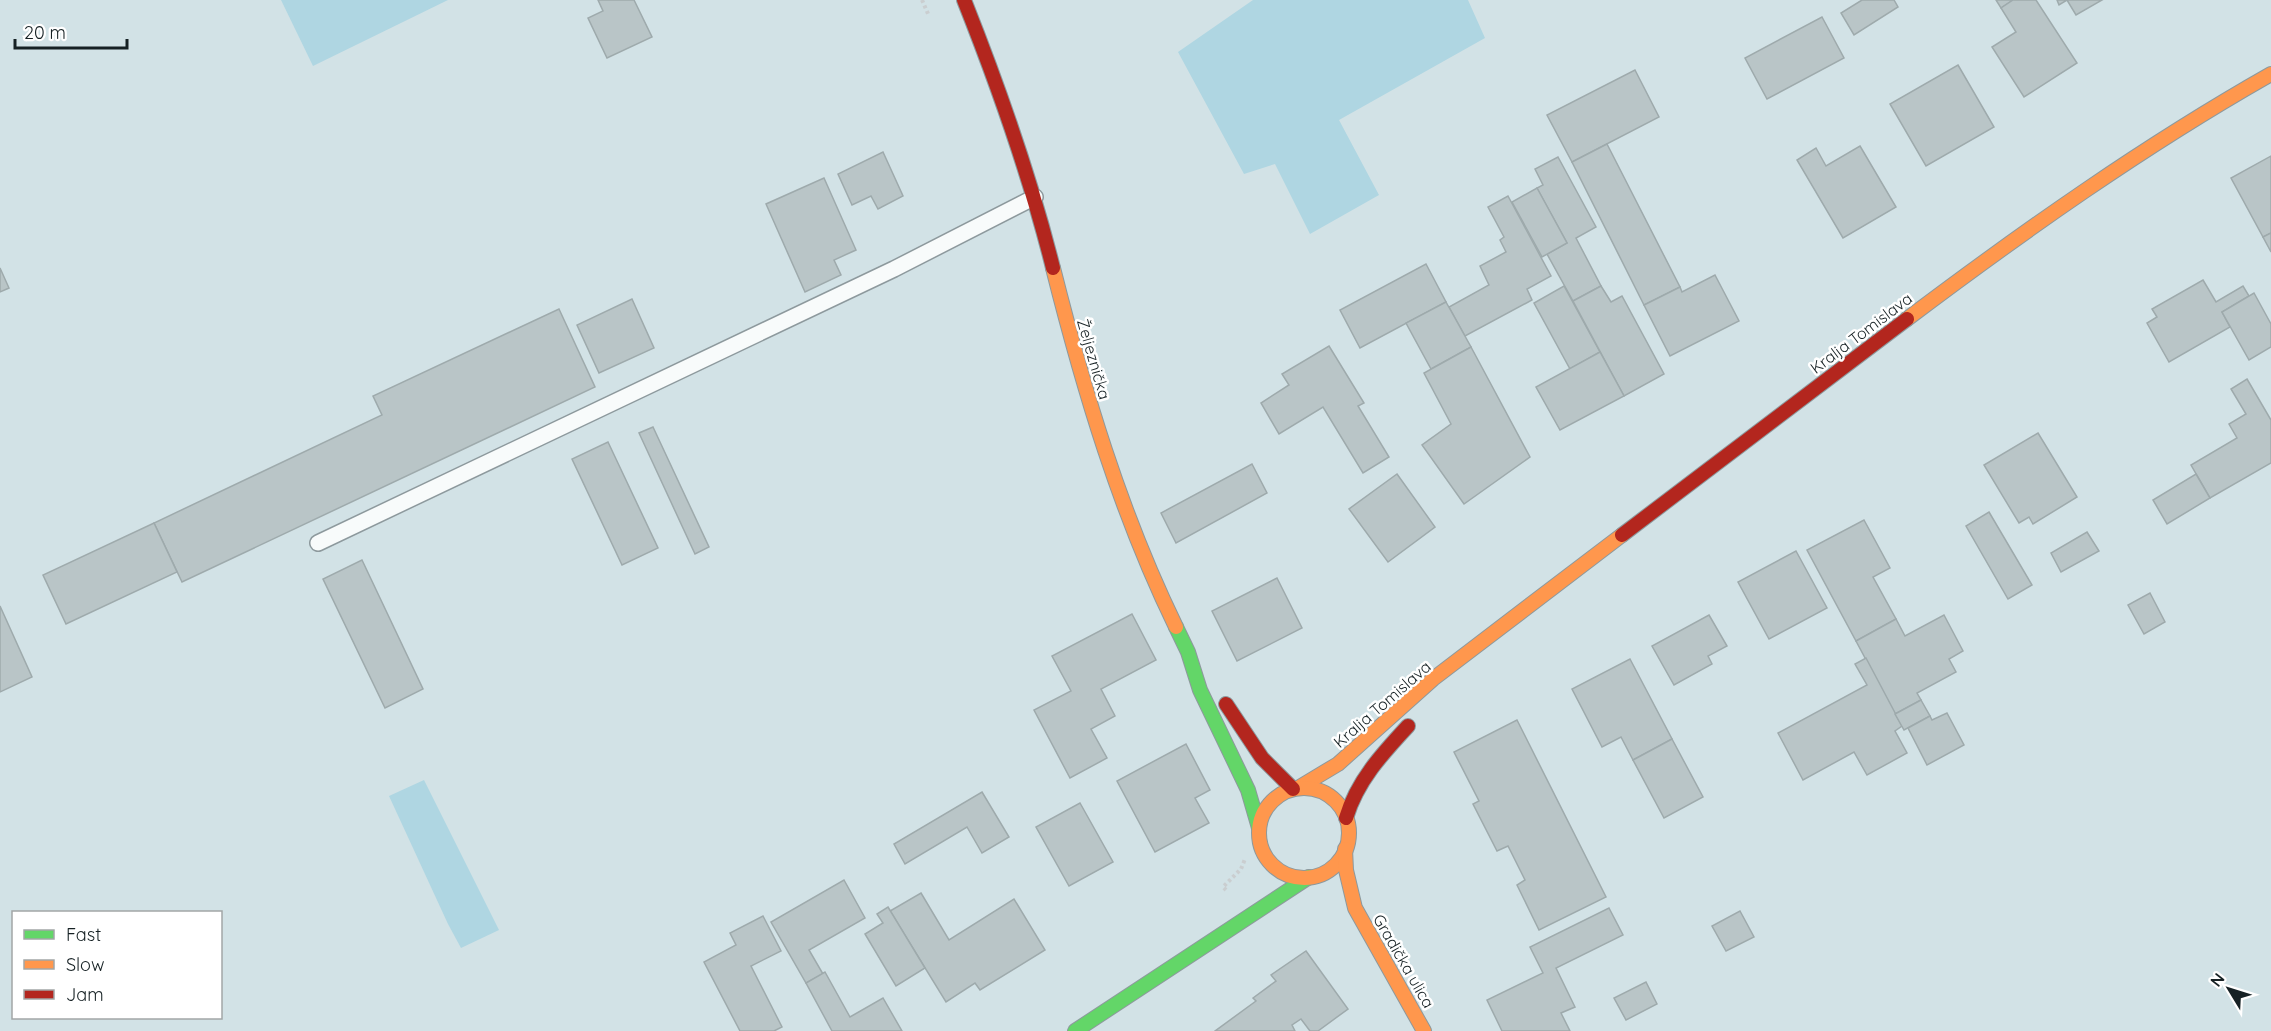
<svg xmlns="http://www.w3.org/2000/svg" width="2271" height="1031" font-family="Quicksand,sans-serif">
  <rect width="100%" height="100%" fill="#d2e2e6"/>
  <g fill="#afd6e2">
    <polygon points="281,0 448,0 313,66"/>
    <polygon points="1253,0 1468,0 1485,38 1339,120 1379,195 1310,234 1275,164 1244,174 1178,52"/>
    <polygon points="424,780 499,930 461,948 448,924 389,796"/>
  </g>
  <g fill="#b9c5c7" stroke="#9eaaac" stroke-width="1.5">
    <polygon points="598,0 634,0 652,37 607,58 588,18 603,11"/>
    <polygon points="1862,0 1894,0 1898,7 1854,35 1841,13"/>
    <polygon points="1996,0 2013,0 2001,8"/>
    <polygon points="2013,0 2036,0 2077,63 2024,97 1992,47 2016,32 2001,8"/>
    <polygon points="2057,0 2102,0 2076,15 2067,0 2059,5"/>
    <polygon points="1822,17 1844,58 1767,99 1745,58"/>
    <polygon points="1958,65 1994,127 1926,166 1890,104"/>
    <polygon points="1635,70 1659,117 1572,162 1547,115"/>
    <polygon points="1607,144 1680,287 1644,305 1572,162"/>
    <polygon points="1860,146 1896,207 1843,238 1797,160 1816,148 1826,166"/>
    <polygon points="883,152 903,196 878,209 871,196 852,205 838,174"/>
    <polygon points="2271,156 2271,233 2263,237 2231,178"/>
    <polygon points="1558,157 1596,227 1576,238 1601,286 1573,301 1547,254 1567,243 1537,188 1543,185 1535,169"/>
    <polygon points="824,178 856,250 834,260 841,275 805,292 766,204"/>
    <polygon points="1537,188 1567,243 1542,257 1512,202"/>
    <polygon points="1508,196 1551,276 1527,289 1532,300 1465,336 1449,307 1489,285 1480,266 1506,252 1500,240 1504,237 1488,207"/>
    <polygon points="2271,233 2271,252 2263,237"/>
    <polygon points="1426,264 1446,302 1360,348 1340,310"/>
    <polygon points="0,268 9,288 0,292"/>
    <polygon points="1715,275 1739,321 1670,356 1644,305 1680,287 1682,292"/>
    <polygon points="2203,280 2216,302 2243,286 2249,296 2222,312 2230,327 2169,362 2147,323 2157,317 2152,309"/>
    <polygon points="1564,286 1600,352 1570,369 1534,303"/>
    <polygon points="1601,286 1611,302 1622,296 1664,374 1624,396 1573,301"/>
    <polygon points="2254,293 2271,324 2271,347 2249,360 2222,312"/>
    <polygon points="632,299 654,348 599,373 577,325"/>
    <polygon points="1446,302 1471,347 1431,369 1406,323"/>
    <polygon points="559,309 595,387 182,582 154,523 382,415 373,396"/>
    <polygon points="1329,346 1364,403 1358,406 1389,457 1363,473 1323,407 1279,434 1261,403 1289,385 1282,374"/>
    <polygon points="1471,347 1530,457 1464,504 1422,445 1451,424 1424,373"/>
    <polygon points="1600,352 1624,396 1560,430 1536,387"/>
    <polygon points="2247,379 2271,420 2271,463 2210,498 2191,465 2237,438 2229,424 2246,414 2231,389"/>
    <polygon points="653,427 709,547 695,554 639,433"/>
    <polygon points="2038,433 2077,497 2033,524 2029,517 2019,523 1984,465"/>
    <polygon points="608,442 658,548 622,565 572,459"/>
    <polygon points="1252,464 1267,493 1176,543 1161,513"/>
    <polygon points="1397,474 1435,527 1388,562 1349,509"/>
    <polygon points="2196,474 2210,498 2167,524 2153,500"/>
    <polygon points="1989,512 2032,585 2008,599 1966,526"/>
    <polygon points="1864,520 1890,568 1873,577 1896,619 1856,641 1807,550"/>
    <polygon points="154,523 177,572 66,624 43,575"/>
    <polygon points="2087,532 2099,551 2061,572 2051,553"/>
    <polygon points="1796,551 1827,608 1769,639 1738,582"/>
    <polygon points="362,560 423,689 385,708 323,579"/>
    <polygon points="1277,578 1302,628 1237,661 1212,611"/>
    <polygon points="2150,593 2165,622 2144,634 2128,605"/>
    <polygon points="0,606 32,677 0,692"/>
    <polygon points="1132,614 1156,660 1101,689 1115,716 1091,729 1107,758 1070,778 1034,710 1071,691 1052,656"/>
    <polygon points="1709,615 1727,646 1708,656 1712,664 1674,685 1652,646"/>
    <polygon points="1944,615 1963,651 1949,659 1956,672 1917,693 1921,700 1895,714 1856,641 1896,619 1905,636"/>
    <polygon points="1866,658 1902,726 1895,731 1907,753 1867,775 1854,752 1803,780 1778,733 1867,685 1855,664"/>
    <polygon points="1630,659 1672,739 1633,760 1621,737 1602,747 1572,689"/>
    <polygon points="1921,700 1930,716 1904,730 1895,714"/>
    <polygon points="1947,713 1964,745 1927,765 1908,728 1930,716 1932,720"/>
    <polygon points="1517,720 1606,897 1539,930 1517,885 1525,880 1508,846 1497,851 1473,804 1479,801 1454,752"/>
    <polygon points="1672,739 1703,797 1664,818 1633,760"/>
    <polygon points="1186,744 1210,790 1195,798 1209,823 1155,852 1117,781"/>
    <polygon points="982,792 1009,837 982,853 967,827 905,864 894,844"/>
    <polygon points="1080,803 1113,862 1069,886 1036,827"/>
    <polygon points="844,880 865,918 809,950 823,974 806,983 771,922"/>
    <polygon points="921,893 949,940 1014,899 1045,950 980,990 975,983 946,1002 890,911"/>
    <polygon points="888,907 925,968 896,986 865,934 883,923 877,914"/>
    <polygon points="1609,908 1623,935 1556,968 1575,1007 1561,1013 1570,1031 1502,1031 1487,1000 1543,973 1530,947"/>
    <polygon points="1740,911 1754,937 1726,951 1712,926"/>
    <polygon points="763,916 781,951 751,966 782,1027 774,1031 740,1031 704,962 736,945 730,933"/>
    <polygon points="1306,951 1348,1009 1318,1031 1310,1031 1301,1019 1292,1025 1295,1031 1215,1031 1256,1001 1253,998 1276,981 1271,975"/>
    <polygon points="825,972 850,1017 883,998 902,1031 832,1031 806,983"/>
    <polygon points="1646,982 1657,1004 1626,1020 1614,998"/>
  </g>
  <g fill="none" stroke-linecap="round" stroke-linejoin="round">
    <g stroke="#8d999d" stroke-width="18">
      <polyline id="lane" points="318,543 894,269 1035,197"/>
    </g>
    <g stroke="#8d999d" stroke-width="16">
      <g id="fast">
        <polyline points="1176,627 1188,652 1200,690 1248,790 1259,828"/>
        <polyline points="1075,1031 1309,877"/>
      </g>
    </g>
    <g stroke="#8d999d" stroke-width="16">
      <g id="slow">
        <path d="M1053,268C1084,391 1120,512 1176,627"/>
        <path d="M1907,319C2024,231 2144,146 2271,74"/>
        <polyline points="1298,788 1338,764 1433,679 1622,535"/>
        <circle cx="1304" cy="833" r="45"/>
        <polyline points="1345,849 1346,870 1355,908 1424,1031"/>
      </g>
    </g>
    <g stroke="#8d999d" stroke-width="16">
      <g id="jam">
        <path d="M964,0C999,88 1030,176 1053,268"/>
        <polyline points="1622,535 1907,319"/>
        <polyline points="1226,704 1262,758 1293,789"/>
        <path d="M1346,818C1357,781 1382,754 1408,726"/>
      </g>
    </g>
    <g stroke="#caced0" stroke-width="4" stroke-dasharray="3 3" stroke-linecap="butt">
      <polyline points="922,0 929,16"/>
      <polyline points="1226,890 1223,887 1241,869 1245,859"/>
    </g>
    <use href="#lane" stroke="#f8fbfb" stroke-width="15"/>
    <use href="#fast" stroke="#63d668" stroke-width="14"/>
    <use href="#slow" stroke="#ff974d" stroke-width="14"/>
    <use href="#jam" stroke="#b3261e" stroke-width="14"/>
  </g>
  <g text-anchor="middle" stroke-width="5" stroke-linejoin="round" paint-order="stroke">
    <g font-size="16" fill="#162124" stroke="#fff">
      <text transform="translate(1861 333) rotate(-37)" y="6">Kralja Tomislava</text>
      <text transform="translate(1094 359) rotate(74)" y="6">Željeznička</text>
      <text transform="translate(1382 704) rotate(-41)" y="6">Kralja Tomislava</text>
      <text transform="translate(1404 961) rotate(60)" y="6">Gradička ulica</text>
    </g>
  </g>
  <rect x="12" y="911" width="210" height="108" fill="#ffffff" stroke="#a2a6a7" stroke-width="1.5"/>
  <rect x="24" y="930" width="30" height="9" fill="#63d668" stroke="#a2a6a7" stroke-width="1.5"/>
  <text x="66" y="941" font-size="18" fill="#162124">Fast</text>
  <rect x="24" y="960" width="30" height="9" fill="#ff974d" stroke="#a2a6a7" stroke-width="1.5"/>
  <text x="66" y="971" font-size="18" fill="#162124">Slow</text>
  <rect x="24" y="990" width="30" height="9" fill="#b3261e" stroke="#a2a6a7" stroke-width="1.5"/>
  <text x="66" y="1001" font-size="18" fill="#162124">Jam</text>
  <g transform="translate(2229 989) rotate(308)" stroke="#ffffff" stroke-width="4.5" paint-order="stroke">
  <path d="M0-4.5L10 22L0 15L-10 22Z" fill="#162124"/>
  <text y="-9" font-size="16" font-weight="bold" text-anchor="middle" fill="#162124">N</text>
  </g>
  <path d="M15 39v9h112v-9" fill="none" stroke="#162124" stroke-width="3"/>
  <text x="24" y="39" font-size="18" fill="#162124" stroke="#ffffff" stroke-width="4.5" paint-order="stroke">20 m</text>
</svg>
